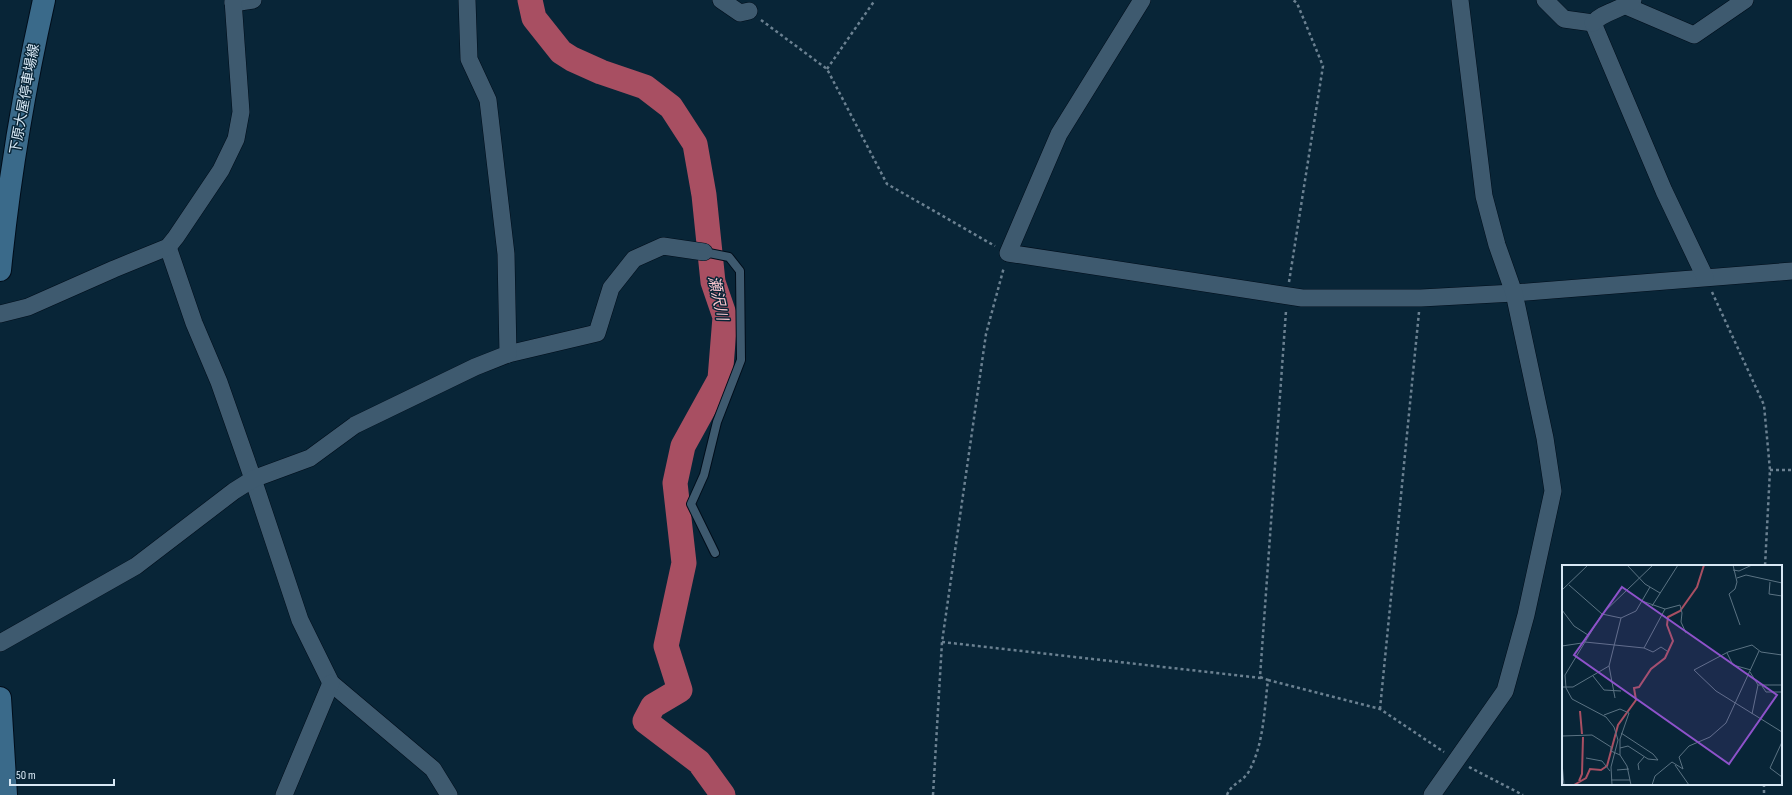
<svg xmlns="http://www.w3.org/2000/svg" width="1792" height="795" font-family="'Sofia Sans Condensed','Noto Sans JP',sans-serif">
  <rect width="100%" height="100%" fill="#082537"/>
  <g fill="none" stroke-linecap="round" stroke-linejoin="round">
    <polyline stroke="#a84f62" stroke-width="25" points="530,0 534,18 561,52 572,59 601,72 645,87 671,107 695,144 704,195 713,282 725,317 720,379 683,446 675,483 684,563 666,646 680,690 653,706 645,721 699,762 723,795"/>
    <g stroke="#000d1a" stroke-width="10">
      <polyline id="service" points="704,252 729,257 740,271 741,360 717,422 704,475 691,504 715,553"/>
    </g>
    <g stroke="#000d1a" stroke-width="18">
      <g id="minor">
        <polyline points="721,0 740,13 749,11"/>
        <polyline points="1142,0 1059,134 1008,253 1302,298 1421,298 1514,293 1792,271"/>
        <polyline points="1545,0 1564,19 1593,23"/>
        <polyline points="233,3 253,0"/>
        <polyline points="1626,6 1694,35 1745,0"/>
        <polyline points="1593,23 1664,191 1705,277"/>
        <path d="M1593,23C1604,11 1620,11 1633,0"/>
        <polyline points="168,247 194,323 219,382 253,479 300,620 331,683 433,769 449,795"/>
        <polyline points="0,314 28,307 114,269 168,247 176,237 221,170 236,139 241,112 233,0"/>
        <polyline points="508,354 597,333 611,288 634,259 663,246 704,252"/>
        <polyline points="0,643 136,566 234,491 253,479 310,458 355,425 475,367 508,354 506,254 488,100 469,59 467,0"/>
        <polyline points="284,795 331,683"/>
        <polyline points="1432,795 1505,691 1526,615 1553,491 1545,438 1514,293 1497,245 1484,196 1460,0"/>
      </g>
    </g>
    <g stroke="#000d1a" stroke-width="24">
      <g id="secondary">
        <path d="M0,270C9,179 24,89 44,0"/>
        <polyline points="0,698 6,795"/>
      </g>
    </g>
    <g stroke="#6b8191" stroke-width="2.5" stroke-dasharray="3 3" stroke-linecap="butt">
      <polyline points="761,20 827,69 887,184 995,246"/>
      <polyline points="827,69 875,0"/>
      <polyline points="1289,282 1323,66 1297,3 1293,0"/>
      <polyline points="1712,292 1764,405 1770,470 1765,566"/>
      <polyline points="1770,470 1792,470"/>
      <polyline points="942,642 1261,678"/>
      <polyline points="1268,680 1380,709 1444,752"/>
      <polyline points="1380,709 1419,312"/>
      <polyline points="1469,767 1523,795"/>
      <polyline points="1764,784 1764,795"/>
      <polyline points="933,795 942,642 986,334 1004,267"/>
      <path d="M1227,795C1231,784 1242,782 1248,773C1264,745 1264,711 1268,680L1260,677L1286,311"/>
    </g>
    <use href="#service" stroke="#3e5a6f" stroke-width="8"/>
    <use href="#minor" stroke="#3e5a6f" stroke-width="17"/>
    <use href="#secondary" stroke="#3a6a8a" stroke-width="22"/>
  </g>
  <g text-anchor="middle" stroke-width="3" stroke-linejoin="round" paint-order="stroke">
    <g font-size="14" fill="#d8e8f5" stroke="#082537">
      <text transform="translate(24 99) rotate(-80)" y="5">下原大屋停車場線</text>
    </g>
    <g font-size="15" font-style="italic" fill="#fac6ce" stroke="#082537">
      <text transform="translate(718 298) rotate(78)" y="5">瀬沢川</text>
    </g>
  </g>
  <g transform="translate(1562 565)">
    <rect width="220" height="220" fill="#082537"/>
    <path fill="none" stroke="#a84f62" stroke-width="2" d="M18,146L20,169M17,216L20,209L21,172M12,220L24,213L28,204L39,205L45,201L56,160L74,135L72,123L77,122L89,104L103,93L111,76L105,60L106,52L118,46L135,22L142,0"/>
    <path fill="none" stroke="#5b7383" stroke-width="1" d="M65,0L83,19L98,28M171,0L175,17L173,24L167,29L178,60M171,5L177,6L190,0M175,13L184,10L220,18M208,17L207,29L220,31M7,20L40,49L59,53L74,46L88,22M0,25L26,0M90,41L116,0M103,44L118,40L120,48L119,57L124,68M0,45L12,61L26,70M23,77L82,83L103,44L80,36M0,81L20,78M82,83L91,87L99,82L105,86M165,88L171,100L189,105M220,90L199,87L190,80L166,87L132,105L154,126L220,167M188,107L196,120L190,149M31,111L42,125L59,126M196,120H220M200,121L204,127H220M0,122H11L47,101M53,133L47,101L59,53M42,150L58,144L67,148L58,174V190M0,171L30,170L49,182V186L58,190L65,201L69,220M220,177L208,203L220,212M58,183L66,181L86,194L96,195L91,189L59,168M24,193L40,196L48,206M110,197L121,204L117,192L127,181L148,172L164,158L197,86M0,198L2,220M113,200L127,220M55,205L67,204M77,205L76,199L82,192M49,215H68M50,220L49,202L56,175L52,162L44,152L10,134L4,123L3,110L40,49L91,0M90,220L93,211L110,197"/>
    <path fill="#8e52ca" fill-opacity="0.15" stroke="#8e52ca" stroke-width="2" d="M60,22L215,130L167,199L12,90Z"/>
    <rect width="220" height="220" fill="none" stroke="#d8e8f5" stroke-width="2"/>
  </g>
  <path d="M10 779v6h104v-6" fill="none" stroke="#d8e8f5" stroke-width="2"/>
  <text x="16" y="779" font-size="12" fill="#d8e8f5" stroke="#082537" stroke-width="3" paint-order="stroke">50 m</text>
</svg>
